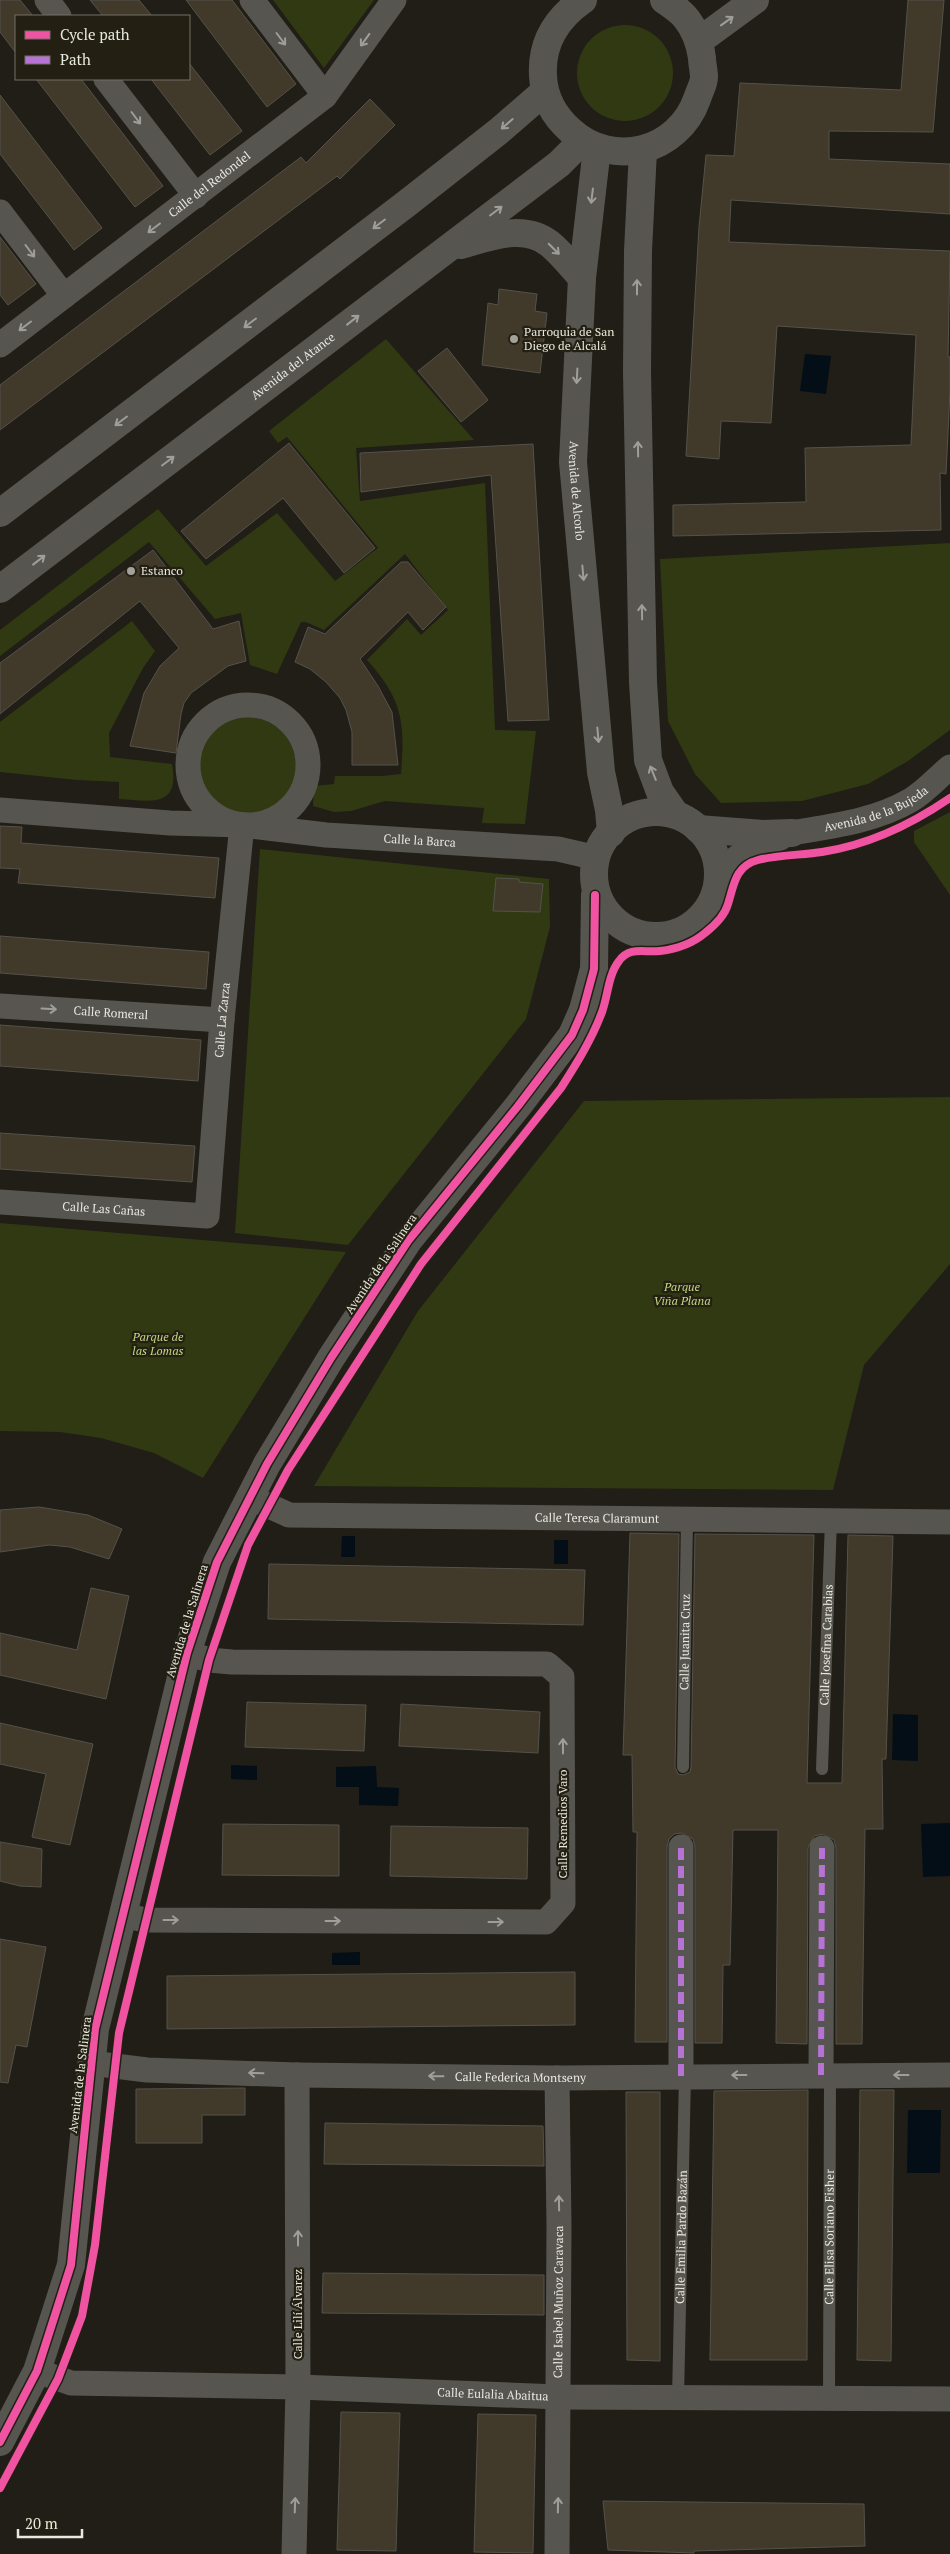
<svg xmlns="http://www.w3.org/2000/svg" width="950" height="2554" font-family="'PT Serif',serif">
  <rect width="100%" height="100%" fill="#201e16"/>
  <g fill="#313913">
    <polygon points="273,0 374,0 324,68"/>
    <circle cx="625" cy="73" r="48"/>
    <path d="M386,339L474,440L356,448L360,501L485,483L495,730L536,731L525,824L482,823L484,808L385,801L351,811L334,812L313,806L314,786L334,784L335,776H382L401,774C405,722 403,700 367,660L407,619L421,635L448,610L405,554L324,630L306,622H301L277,674L250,665L241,613L215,619L149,542L0,656V630L158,509L206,566L277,513L335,581L378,548L287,437L278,443L269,431Z"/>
    <polygon points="950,543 950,730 908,761 868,784 802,801 721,803 695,774 668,721 660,559"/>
    <path d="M132,621L155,651L143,668L109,733L110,757L172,764C180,808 151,801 119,799V782L77,780L0,772V722Z"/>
    <circle cx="247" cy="766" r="49"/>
    <polygon points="950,812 950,895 914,842 914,831"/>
    <polygon points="260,849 549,879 550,927 526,1019 348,1245 235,1233"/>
    <polygon points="950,1097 950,1264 864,1365 833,1490 314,1486 418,1311 584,1101"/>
    <polygon points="0,1223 346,1252 203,1478 154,1453 101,1438 60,1432 0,1431"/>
  </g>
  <g fill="#030e17">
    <polygon points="805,354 831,356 826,394 800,391"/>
    <polygon points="342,1536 355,1536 355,1557 341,1557"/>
    <rect x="554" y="1540" width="14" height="24"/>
    <polygon points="893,1714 918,1715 918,1761 892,1760"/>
    <polygon points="231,1765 257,1766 257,1780 231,1779"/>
    <polygon points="376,1766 377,1787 399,1788 398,1806 359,1805 359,1787 336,1787 336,1767"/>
    <polygon points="950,1823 950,1876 923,1877 921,1824"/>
    <polygon points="360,1952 360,1965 332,1965 332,1953"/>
    <polygon points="908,2110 941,2110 940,2173 907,2173"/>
  </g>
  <g fill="#41392a" stroke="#55524b">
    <polygon points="0,0 20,0 33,16 16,16 16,53 0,32"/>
    <polygon points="90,0 139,0 152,16 103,16"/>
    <polygon points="186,0 232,0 296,84 267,107"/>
    <polygon points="908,0 944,0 933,132 829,131 829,159 950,164 950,214 731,200 729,242 950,251 948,357 950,357 950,391 946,474 940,473 941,530 673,536 673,505 806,502 805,448 911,445 916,335 777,326 771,423 721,421 719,459 686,456 699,227 706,155 734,156 740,83 901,90"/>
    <polygon points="189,63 242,131 210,155 151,79 189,79"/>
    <polygon points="36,79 81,79 163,186 135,207"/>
    <polygon points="0,95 102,228 74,250 0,154"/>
    <polygon points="370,99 395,125 340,179 337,176 0,430 0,385 301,157 306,163"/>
    <polygon points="0,237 36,284 8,305 0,295"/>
    <polygon points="499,289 537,294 535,311 547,313 540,373 482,365 488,303 498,305"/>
    <polygon points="447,348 488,400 461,422 418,371"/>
    <polygon points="289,443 375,548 344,573 283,498 206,559 181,531"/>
    <polygon points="533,444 549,720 508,721 491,475 361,492 360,453"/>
    <polygon points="153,550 213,629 239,621 246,661 228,666 191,693 184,703 181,714 176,753 130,746 144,693 160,666 179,648 140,601 0,714 0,663"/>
    <polygon points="401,562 408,562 446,607 423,630 408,612 360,659 378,686 392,712 398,765 352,765 352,732 346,710 340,698 326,682 310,669 295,662 308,627 325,634"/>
    <polygon points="0,826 22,827 21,843 219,858 215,898 18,883 20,869 0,868"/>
    <polygon points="496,878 519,879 519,882 543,884 540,912 493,911"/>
    <polygon points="0,936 209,952 206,989 0,973"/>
    <polygon points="0,1025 201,1040 198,1081 0,1066"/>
    <polygon points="0,1133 195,1146 192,1182 0,1169"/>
    <polygon points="39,1507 88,1515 122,1529 109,1559 70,1547 49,1545 0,1552 0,1510"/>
    <polygon points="630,1533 679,1534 675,1767 678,1774 683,1775 690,1772 691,1767 695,1534 814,1535 807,1783 842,1783 848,1535 893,1536 886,1759 882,1759 883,1829 865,1829 862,2044 836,2044 836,1848 834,1840 823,1834 814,1836 808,1848 807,2044 776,2043 778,1830 733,1830 730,1965 723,1965 722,2043 695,2043 695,1847 693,1839 681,1833 674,1834 669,1839 667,1847 667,2042 635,2042 637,1832 633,1832 632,1755 623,1755"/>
    <polygon points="269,1564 585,1570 583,1625 268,1619"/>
    <polygon points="91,1588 129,1596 106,1699 0,1675 0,1633 77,1650"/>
    <polygon points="247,1702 366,1705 364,1751 245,1747"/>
    <polygon points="401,1704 540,1712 538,1753 399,1746"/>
    <polygon points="0,1723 93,1744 70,1845 32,1837 46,1774 0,1764"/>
    <polygon points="223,1824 339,1825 339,1876 222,1875"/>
    <polygon points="391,1826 528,1828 527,1879 390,1876"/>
    <polygon points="0,1842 42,1849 41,1887 20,1886 0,1881"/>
    <polygon points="0,1939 46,1947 27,2047 16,2045 8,2083 0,2082"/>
    <polygon points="575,1972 575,2025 167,2029 167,1976"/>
    <polygon points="245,2088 245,2115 202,2115 202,2143 136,2143 136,2089"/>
    <polygon points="808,2090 807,2360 710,2360 714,2091"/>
    <polygon points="860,2090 894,2090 891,2361 857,2360"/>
    <polygon points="626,2092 660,2092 660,2361 627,2360"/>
    <polygon points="325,2123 543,2126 544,2166 324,2164"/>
    <polygon points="323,2273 544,2275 544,2315 322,2313"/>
    <polygon points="341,2412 400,2413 396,2551 337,2550"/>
    <polygon points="478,2414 536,2415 533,2553 474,2552"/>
    <polygon points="603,2501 864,2504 865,2546 694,2551 694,2553 608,2550"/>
  </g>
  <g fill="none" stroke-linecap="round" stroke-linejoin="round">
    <g stroke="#565550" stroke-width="12">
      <path id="s1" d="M683,1767L687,1519"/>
      <path id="s2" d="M822,1769L831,1520"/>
      <path id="s3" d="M678,2398L685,2076"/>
      <path id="s4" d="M829,2399L830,2075"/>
    </g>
    <g stroke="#565550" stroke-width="25">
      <polyline points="47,0 59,16"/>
      <polyline points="252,0 325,96"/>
      <polyline points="106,79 196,196"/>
      <polyline points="0,212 64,296"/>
      <path id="s5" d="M0,345L325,96L394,0"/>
      <circle cx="248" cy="765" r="60"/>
      <path id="s6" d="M0,810L170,823L242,825L326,835L558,849L597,858"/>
      <path id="s7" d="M792,833C832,826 875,821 911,800C926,791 937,778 950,767"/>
      <path id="s8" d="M0,1006L222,1020"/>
      <path id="s9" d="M0,1202L207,1216L222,1020L242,825"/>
      <path id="s10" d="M249,1497L289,1515L950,1522"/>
      <polyline points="123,1915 145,1920 546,1922 563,1903 562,1677 547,1664 232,1662 209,1660 187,1653"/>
      <path id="s11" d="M91,2063L147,2070L297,2075L557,2078L950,2075"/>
      <polyline points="821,2075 822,1848"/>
      <polyline points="681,2076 681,1847"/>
      <path id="s12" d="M37,2371L71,2383L298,2387L559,2397L950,2399"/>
      <polyline points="294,2554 298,2387 297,2075"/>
      <path id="s13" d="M557,2554L559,2227L557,2078"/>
    </g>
    <g stroke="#565550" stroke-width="28">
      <path d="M583,0C557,18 541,43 543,76C544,98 554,116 571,131C613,169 678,152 697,99C699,92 704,84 704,77C704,71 702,64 702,58C700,43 695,29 685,17C679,10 671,5 664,0"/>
      <polyline points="699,41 755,0"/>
      <path id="s14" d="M597,148L582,278L573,462L601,772L609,810L611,833"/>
      <polyline points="643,150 638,251 637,371 643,682 648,760 660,792 676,815"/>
      <path d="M461,245C490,237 524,223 550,244C562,254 572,267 582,278"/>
      <polyline points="0,513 406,204 499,131 544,92"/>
      <path id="s15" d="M0,589L559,164L582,141"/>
      <circle cx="656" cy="874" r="62"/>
      <polyline points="698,829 763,834 792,833"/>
      <path d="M719,877C736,857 754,845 779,837"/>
      <polyline points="0,2442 37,2371 71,2265 95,2029 187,1653 217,1562 267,1464 331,1358 408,1241 518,1106 572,1035 583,1010 594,969 595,895"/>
    </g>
    <g stroke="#b673d3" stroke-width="6" stroke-dasharray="12 6" stroke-linecap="butt">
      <polyline points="821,2075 822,1848"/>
      <polyline points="681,2076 681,1847"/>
    </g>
    <g stroke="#232013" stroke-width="11">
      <g id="cycleway">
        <polyline points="0,2442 37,2371 71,2265 95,2029 187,1653 217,1562 267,1464 331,1358 408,1241 518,1106 572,1035 583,1010 594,969 595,895"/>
        <path d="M0,2488L58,2379L82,2316L95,2245L119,2033L209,1660L248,1545L288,1470L421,1264L561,1088C577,1063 592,1039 602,1012C608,996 608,975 619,961C630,946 644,953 660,951C677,949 692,944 705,933C714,926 725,915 728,904C734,885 735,866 758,860C776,855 803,855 822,852C868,845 912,824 950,798"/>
      </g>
    </g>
    <use href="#cycleway" stroke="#f153a3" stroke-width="8"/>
  </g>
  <defs><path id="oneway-shaft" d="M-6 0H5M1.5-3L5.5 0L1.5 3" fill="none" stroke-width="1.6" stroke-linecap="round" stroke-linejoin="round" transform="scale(1.25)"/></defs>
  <g stroke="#a09e98">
    <use href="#oneway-shaft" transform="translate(727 21) rotate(-36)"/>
    <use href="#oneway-shaft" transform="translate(281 39) rotate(53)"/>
    <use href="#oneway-shaft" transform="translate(365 40) rotate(126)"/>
    <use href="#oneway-shaft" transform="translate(136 118) rotate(53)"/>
    <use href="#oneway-shaft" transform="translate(507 124) rotate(139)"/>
    <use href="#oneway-shaft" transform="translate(592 196) rotate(97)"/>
    <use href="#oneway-shaft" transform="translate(496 211) rotate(-37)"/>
    <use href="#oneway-shaft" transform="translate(379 224) rotate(143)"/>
    <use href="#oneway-shaft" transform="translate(154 228) rotate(143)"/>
    <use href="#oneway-shaft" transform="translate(554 249) rotate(45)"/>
    <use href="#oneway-shaft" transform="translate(30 251) rotate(53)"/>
    <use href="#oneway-shaft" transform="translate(637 287) rotate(-90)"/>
    <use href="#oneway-shaft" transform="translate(353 320) rotate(-38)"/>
    <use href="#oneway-shaft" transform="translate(250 323) rotate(143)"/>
    <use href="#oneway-shaft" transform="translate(25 326) rotate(143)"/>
    <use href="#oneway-shaft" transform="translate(577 376) rotate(93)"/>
    <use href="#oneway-shaft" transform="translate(121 421) rotate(143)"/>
    <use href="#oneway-shaft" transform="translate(638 449) rotate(-91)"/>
    <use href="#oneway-shaft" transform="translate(168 461) rotate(-37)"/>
    <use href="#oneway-shaft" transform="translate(39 560) rotate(-38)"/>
    <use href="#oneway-shaft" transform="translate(583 573) rotate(85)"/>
    <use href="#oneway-shaft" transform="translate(642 612) rotate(-91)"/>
    <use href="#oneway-shaft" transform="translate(598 735) rotate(85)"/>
    <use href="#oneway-shaft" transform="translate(653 773) rotate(-112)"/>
    <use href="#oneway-shaft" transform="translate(49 1009) rotate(3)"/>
    <use href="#oneway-shaft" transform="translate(563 1746) rotate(-90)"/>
    <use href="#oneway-shaft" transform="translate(171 1920)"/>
    <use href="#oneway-shaft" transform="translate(333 1921)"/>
    <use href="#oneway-shaft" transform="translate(496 1922)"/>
    <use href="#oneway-shaft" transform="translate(256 2073) rotate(-178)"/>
    <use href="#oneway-shaft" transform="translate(739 2075) rotate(180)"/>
    <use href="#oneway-shaft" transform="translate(901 2075) rotate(180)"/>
    <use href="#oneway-shaft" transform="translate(436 2076) rotate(-179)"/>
    <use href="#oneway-shaft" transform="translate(559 2203) rotate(-91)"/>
    <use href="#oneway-shaft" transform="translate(298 2238) rotate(-90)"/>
    <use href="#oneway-shaft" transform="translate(295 2505) rotate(-88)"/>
    <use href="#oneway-shaft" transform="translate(558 2505) rotate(-89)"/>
  </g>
  <g fill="#a3a199" stroke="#232013" stroke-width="2">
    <circle cx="514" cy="339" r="5"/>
    <circle cx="131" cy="571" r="5"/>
  </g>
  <g text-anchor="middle" stroke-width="4.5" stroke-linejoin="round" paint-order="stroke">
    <g font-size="12" fill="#e9e8df" stroke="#232013">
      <text dy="4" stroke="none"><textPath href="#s5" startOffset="264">Calle del Redondel</textPath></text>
      <text dy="4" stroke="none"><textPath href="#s15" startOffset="368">Avenida del Atance</textPath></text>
      <text dy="4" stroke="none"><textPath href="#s14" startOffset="344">Avenida de Alcorlo</textPath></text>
      <text dy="4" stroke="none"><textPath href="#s7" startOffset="88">Avenida de la Bujeda</textPath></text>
      <text dy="4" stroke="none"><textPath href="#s6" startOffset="421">Calle la Barca</textPath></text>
      <text dy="4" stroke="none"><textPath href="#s8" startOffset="111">Calle Romeral</textPath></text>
      <text dy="4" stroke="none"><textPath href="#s9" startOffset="404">Calle La Zarza</textPath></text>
      <text dy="4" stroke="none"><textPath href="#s9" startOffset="104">Calle Las Cañas</textPath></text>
      <text transform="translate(381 1264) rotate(-56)" y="4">Avenida de la Salinera</text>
      <text dy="4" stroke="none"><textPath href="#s10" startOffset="352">Calle Teresa Claramunt</textPath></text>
      <text transform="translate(187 1621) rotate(-73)" y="4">Avenida de la Salinera</text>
      <text dy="4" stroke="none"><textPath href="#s1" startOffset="125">Calle Juanita Cruz</textPath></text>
      <text dy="4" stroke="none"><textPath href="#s2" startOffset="124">Calle Josefina Carabias</textPath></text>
      <text transform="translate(563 1824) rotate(-90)" y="4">Calle Remedios Varo</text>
      <text transform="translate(80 2075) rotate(-83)" y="4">Avenida de la Salinera</text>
      <text dy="4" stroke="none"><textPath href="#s11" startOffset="430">Calle Federica Montseny</textPath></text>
      <text dy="4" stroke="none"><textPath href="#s3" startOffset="161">Calle Emilia Pardo Bazán</textPath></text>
      <text dy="4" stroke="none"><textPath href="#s4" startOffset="162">Calle Elisa Soriano Fisher</textPath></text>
      <text dy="4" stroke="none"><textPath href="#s13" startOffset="252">Calle Isabel Muñoz Caravaca</textPath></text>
      <text transform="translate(298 2314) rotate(-90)" y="4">Calle Lilí Álvarez</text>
      <text dy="4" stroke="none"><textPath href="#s12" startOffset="458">Calle Eulalia Abaitua</textPath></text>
    </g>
    <g font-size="12" fill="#e9e8df" stroke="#232013" text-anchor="start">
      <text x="524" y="336">Parroquia de San<tspan x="524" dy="14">Diego de Alcalá</tspan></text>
      <text x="141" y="575">Estanco</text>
    </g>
    <g font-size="12" font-style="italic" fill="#c1d77f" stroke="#232013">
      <text x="682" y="1291">Parque<tspan x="682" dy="14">Viña Plana</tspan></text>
      <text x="158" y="1341">Parque de<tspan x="158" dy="14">las Lomas</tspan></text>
    </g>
  </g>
  <rect x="15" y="15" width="175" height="65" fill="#232013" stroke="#727065"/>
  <rect x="25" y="31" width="25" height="8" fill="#f153a3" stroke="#727065"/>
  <text x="60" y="40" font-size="15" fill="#e9e8df">Cycle path</text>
  <rect x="25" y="56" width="25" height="8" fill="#b673d3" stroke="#727065"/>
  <text x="60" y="65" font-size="15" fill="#e9e8df">Path</text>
  <path d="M18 2529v8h64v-8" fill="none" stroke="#e9e8df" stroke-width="2.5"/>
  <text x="25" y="2529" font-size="15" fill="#e9e8df" stroke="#232013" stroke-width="4" paint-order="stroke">20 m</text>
</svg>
